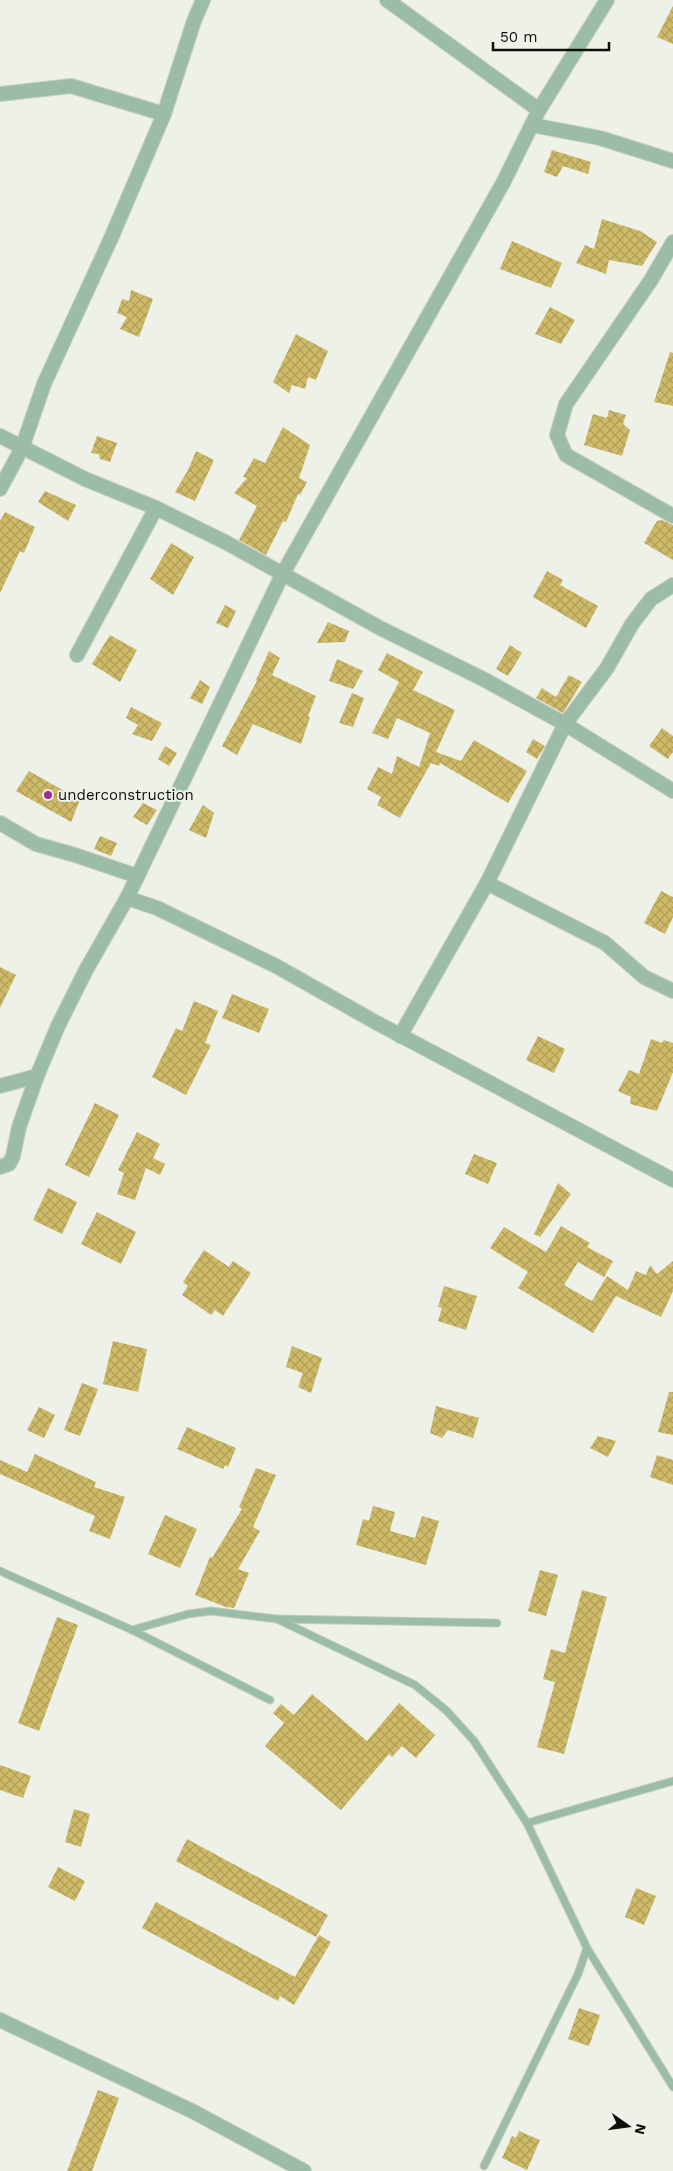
<svg xmlns="http://www.w3.org/2000/svg" width="673" height="2171" font-family="'Work Sans',sans-serif">
  <defs>
    <pattern id="building-cross-hatch" width="8" height="8" patternUnits="userSpaceOnUse" patternTransform="scale(1.25)"><rect width="8" height="8" fill="#ceba68"/><path d="M0 0l8 8M0 8l8-8" fill="none" stroke="#b09f59"/></pattern>
  </defs>
  <rect width="100%" height="100%" fill="#edf1e8"/>
  <g fill="url(#building-cross-hatch)">
    <polygon points="673,6 673,44 657,37"/>
    <polygon points="552,150 591,162 588,174 563,166 557,177 544,172"/>
    <polygon points="602,219 640,231 657,242 642,266 609,260 606,274 576,263 585,245 594,249"/>
    <polygon points="512,241 562,263 551,288 500,269"/>
    <polygon points="131,290 153,299 139,337 120,329 127,317 117,313 122,299 129,301"/>
    <polygon points="550,307 575,320 561,344 535,334"/>
    <polygon points="296,334 328,351 316,380 308,377 305,389 292,385 289,393 273,382"/>
    <polygon points="670,352 673,353 673,406 654,402"/>
    <polygon points="609,410 626,415 623,424 630,430 622,456 584,445 593,414 607,418"/>
    <polygon points="283,427 310,445 299,478 307,482 300,495 298,494 286,522 283,521 266,555 239,540 257,506 234,493 247,478 243,477 254,458 265,463"/>
    <polygon points="97,436 117,443 110,462 100,459 99,454 91,453"/>
    <polygon points="196,451 214,460 195,501 175,492 188,470"/>
    <polygon points="45,491 76,505 68,521 38,502"/>
    <polygon points="5,512 35,527 24,553 20,551 0,593 0,521"/>
    <polygon points="662,520 673,525 673,560 644,543 657,521"/>
    <polygon points="171,543 194,557 173,595 150,579"/>
    <polygon points="547,571 563,580 560,585 598,606 586,628 533,597"/>
    <polygon points="225,605 236,611 228,628 216,623"/>
    <polygon points="328,622 349,631 345,642 317,643"/>
    <polygon points="110,635 137,650 120,682 92,664"/>
    <polygon points="510,645 522,653 508,676 496,669"/>
    <polygon points="269,651 280,658 272,675 316,696 308,716 310,717 301,744 253,724 237,755 222,746 257,681 256,680"/>
    <polygon points="387,653 423,672 413,690 455,710 436,752 461,761 474,740 527,771 508,803 440,763 439,766 431,763 400,818 377,805 381,797 367,789 378,767 392,774 397,756 419,767 430,733 397,718 388,739 372,733 399,682 378,670"/>
    <polygon points="337,659 363,671 353,689 329,681"/>
    <polygon points="569,675 582,682 563,713 536,698 542,688 556,697"/>
    <polygon points="200,680 210,687 202,704 190,698"/>
    <polygon points="352,693 364,698 353,727 339,723"/>
    <polygon points="131,707 162,723 152,741 132,734 138,725 126,718"/>
    <polygon points="662,728 673,736 673,752 668,759 649,746"/>
    <polygon points="533,739 545,746 537,759 526,752"/>
    <polygon points="165,746 177,753 169,766 158,759"/>
    <polygon points="29,771 80,800 71,822 16,791"/>
    <polygon points="143,803 157,810 147,825 133,817"/>
    <polygon points="203,805 214,813 206,838 189,830"/>
    <polygon points="100,836 117,843 111,856 94,849"/>
    <polygon points="661,891 673,897 673,917 665,934 644,923"/>
    <polygon points="0,967 16,975 0,1008"/>
    <polygon points="232,994 269,1009 259,1033 222,1018"/>
    <polygon points="194,1001 218,1011 205,1043 211,1045 186,1095 152,1077 176,1028 182,1031"/>
    <polygon points="538,1036 565,1049 554,1073 526,1060"/>
    <polygon points="651,1039 662,1043 664,1040 673,1043 673,1072 657,1111 630,1104 631,1097 618,1091 629,1070 639,1074"/>
    <polygon points="95,1103 119,1115 89,1177 65,1165"/>
    <polygon points="137,1132 160,1144 153,1158 165,1164 160,1175 146,1168 135,1200 117,1194 124,1173 118,1170"/>
    <polygon points="474,1154 497,1163 488,1184 465,1174"/>
    <polygon points="558,1183 571,1194 540,1237 534,1234"/>
    <polygon points="48,1188 77,1202 62,1234 33,1220"/>
    <polygon points="97,1212 136,1232 121,1264 81,1244"/>
    <polygon points="561,1226 590,1243 587,1247 613,1261 604,1277 578,1262 564,1285 592,1301 607,1276 628,1290 636,1271 646,1275 650,1265 657,1274 673,1261 673,1291 661,1317 616,1296 593,1333 518,1288 528,1272 490,1248 504,1227 546,1252"/>
    <polygon points="204,1250 229,1267 233,1261 251,1273 223,1316 215,1310 211,1315 182,1295 188,1286 183,1282"/>
    <polygon points="444,1286 477,1296 466,1330 438,1321 442,1308 438,1307"/>
    <polygon points="113,1341 147,1349 138,1392 103,1384"/>
    <polygon points="292,1346 322,1358 311,1393 298,1387 303,1373 286,1367"/>
    <polygon points="82,1383 98,1389 80,1436 64,1430"/>
    <polygon points="669,1392 673,1392 673,1435 658,1432"/>
    <polygon points="436,1406 479,1418 473,1438 448,1430 442,1438 430,1433"/>
    <polygon points="39,1407 55,1415 44,1438 27,1430"/>
    <polygon points="187,1427 236,1448 228,1467 225,1465 223,1469 177,1449"/>
    <polygon points="598,1436 616,1441 608,1457 590,1448"/>
    <polygon points="35,1454 96,1482 94,1487 125,1497 110,1539 89,1531 95,1516 0,1474 0,1460 27,1472"/>
    <polygon points="657,1455 673,1460 673,1485 650,1477"/>
    <polygon points="256,1468 276,1475 253,1527 260,1531 238,1569 249,1573 234,1608 226,1607 195,1595 210,1557 212,1558 242,1509 239,1507"/>
    <polygon points="373,1506 395,1512 390,1531 415,1538 422,1516 439,1521 426,1565 356,1545 363,1519 369,1521"/>
    <polygon points="165,1515 197,1529 180,1568 148,1554"/>
    <polygon points="540,1570 558,1575 546,1616 528,1611"/>
    <polygon points="582,1590 607,1597 564,1754 537,1747 555,1682 543,1679 551,1649 565,1653"/>
    <polygon points="57,1617 78,1625 39,1731 18,1723"/>
    <polygon points="312,1694 367,1741 399,1703 435,1735 416,1758 402,1746 392,1757 389,1754 341,1810 265,1746 284,1723 273,1713 281,1704 294,1715"/>
    <polygon points="0,1765 31,1776 23,1798 0,1790"/>
    <polygon points="74,1809 90,1814 81,1847 65,1842"/>
    <polygon points="187,1839 328,1915 316,1937 176,1861"/>
    <polygon points="58,1867 85,1881 75,1901 48,1887"/>
    <polygon points="636,1888 656,1896 644,1925 625,1917"/>
    <polygon points="156,1902 295,1977 319,1935 331,1942 294,2005 280,1996 278,2001 142,1928"/>
    <polygon points="579,2008 600,2015 589,2046 568,2039"/>
    <polygon points="98,2090 119,2098 92,2171 67,2171"/>
    <polygon points="519,2131 540,2140 527,2170 502,2158 512,2136 516,2138"/>
  </g>
  <g fill="none" stroke-linecap="round" stroke-linejoin="round">
    <g stroke="#c9cdc5" stroke-width="9">
      <g id="service">
        <polyline points="0,1571 132,1630 270,1700"/>
        <polyline points="280,1619 497,1623"/>
        <polyline points="132,1630 188,1614 211,1611 277,1619 415,1685 447,1711 474,1741 527,1823 587,1948 673,2087"/>
        <polyline points="527,1823 673,1781"/>
        <polyline points="484,2166 578,1974 587,1948"/>
      </g>
    </g>
    <g stroke="#c9cdc5" stroke-width="16">
      <g id="minor">
        <polyline points="387,0 539,110"/>
        <polyline points="0,94 71,86 164,114"/>
        <polyline points="532,125 600,138 673,161"/>
        <polyline points="673,242 651,280 566,404 557,435 566,455 673,516"/>
        <polyline points="0,436 85,479 156,508 227,543 380,628 485,680 565,724 673,791"/>
        <polyline points="0,489 22,448 44,384 112,236 164,114 194,21 203,0"/>
        <polyline points="77,655 156,508"/>
        <polyline points="0,823 36,844 75,855 137,876"/>
        <polyline points="487,883 605,943 644,977 673,991"/>
        <polyline points="127,898 157,908 276,966 377,1023 673,1180"/>
        <polyline points="400,1036 487,883 565,724 607,668 632,624 651,599 673,585"/>
        <polyline points="0,1086 37,1076"/>
        <polyline points="0,1167 9,1164 13,1156 19,1127 37,1076 58,1026 86,970 127,898 282,575 503,183 539,110 607,0"/>
        <polyline points="0,2020 194,2112 304,2171"/>
      </g>
    </g>
    <use href="#service" stroke="#9bbda7" stroke-width="7"/>
    <use href="#minor" stroke="#9bbda7" stroke-width="14"/>
  </g>
  <circle fill="#9b2e8f" stroke="#edf1e8" stroke-width="2" cx="48" cy="795" r="5"/>
  <g text-anchor="middle" stroke-width="4" stroke-linejoin="round" paint-order="stroke">
    <g font-size="15" fill="#0e100c" stroke="#edf1e8" text-anchor="start">
      <text x="58" y="800">underconstruction</text>
    </g>
  </g>
  <g transform="translate(628 2126) rotate(104)" stroke="#edf1e8" stroke-width="4" paint-order="stroke">
  <path d="M0-4L9 19L0 12L-9 19Z" fill="#0e100c"/>
  <text y="-8" font-size="14" font-weight="bold" text-anchor="middle" fill="#0e100c">N</text>
  </g>
  <path d="M493 42v8h116v-8" fill="none" stroke="#0e100c" stroke-width="2.5"/>
  <text x="500" y="42" font-size="15" fill="#0e100c" stroke="#edf1e8" stroke-width="4" paint-order="stroke">50 m</text>
</svg>
